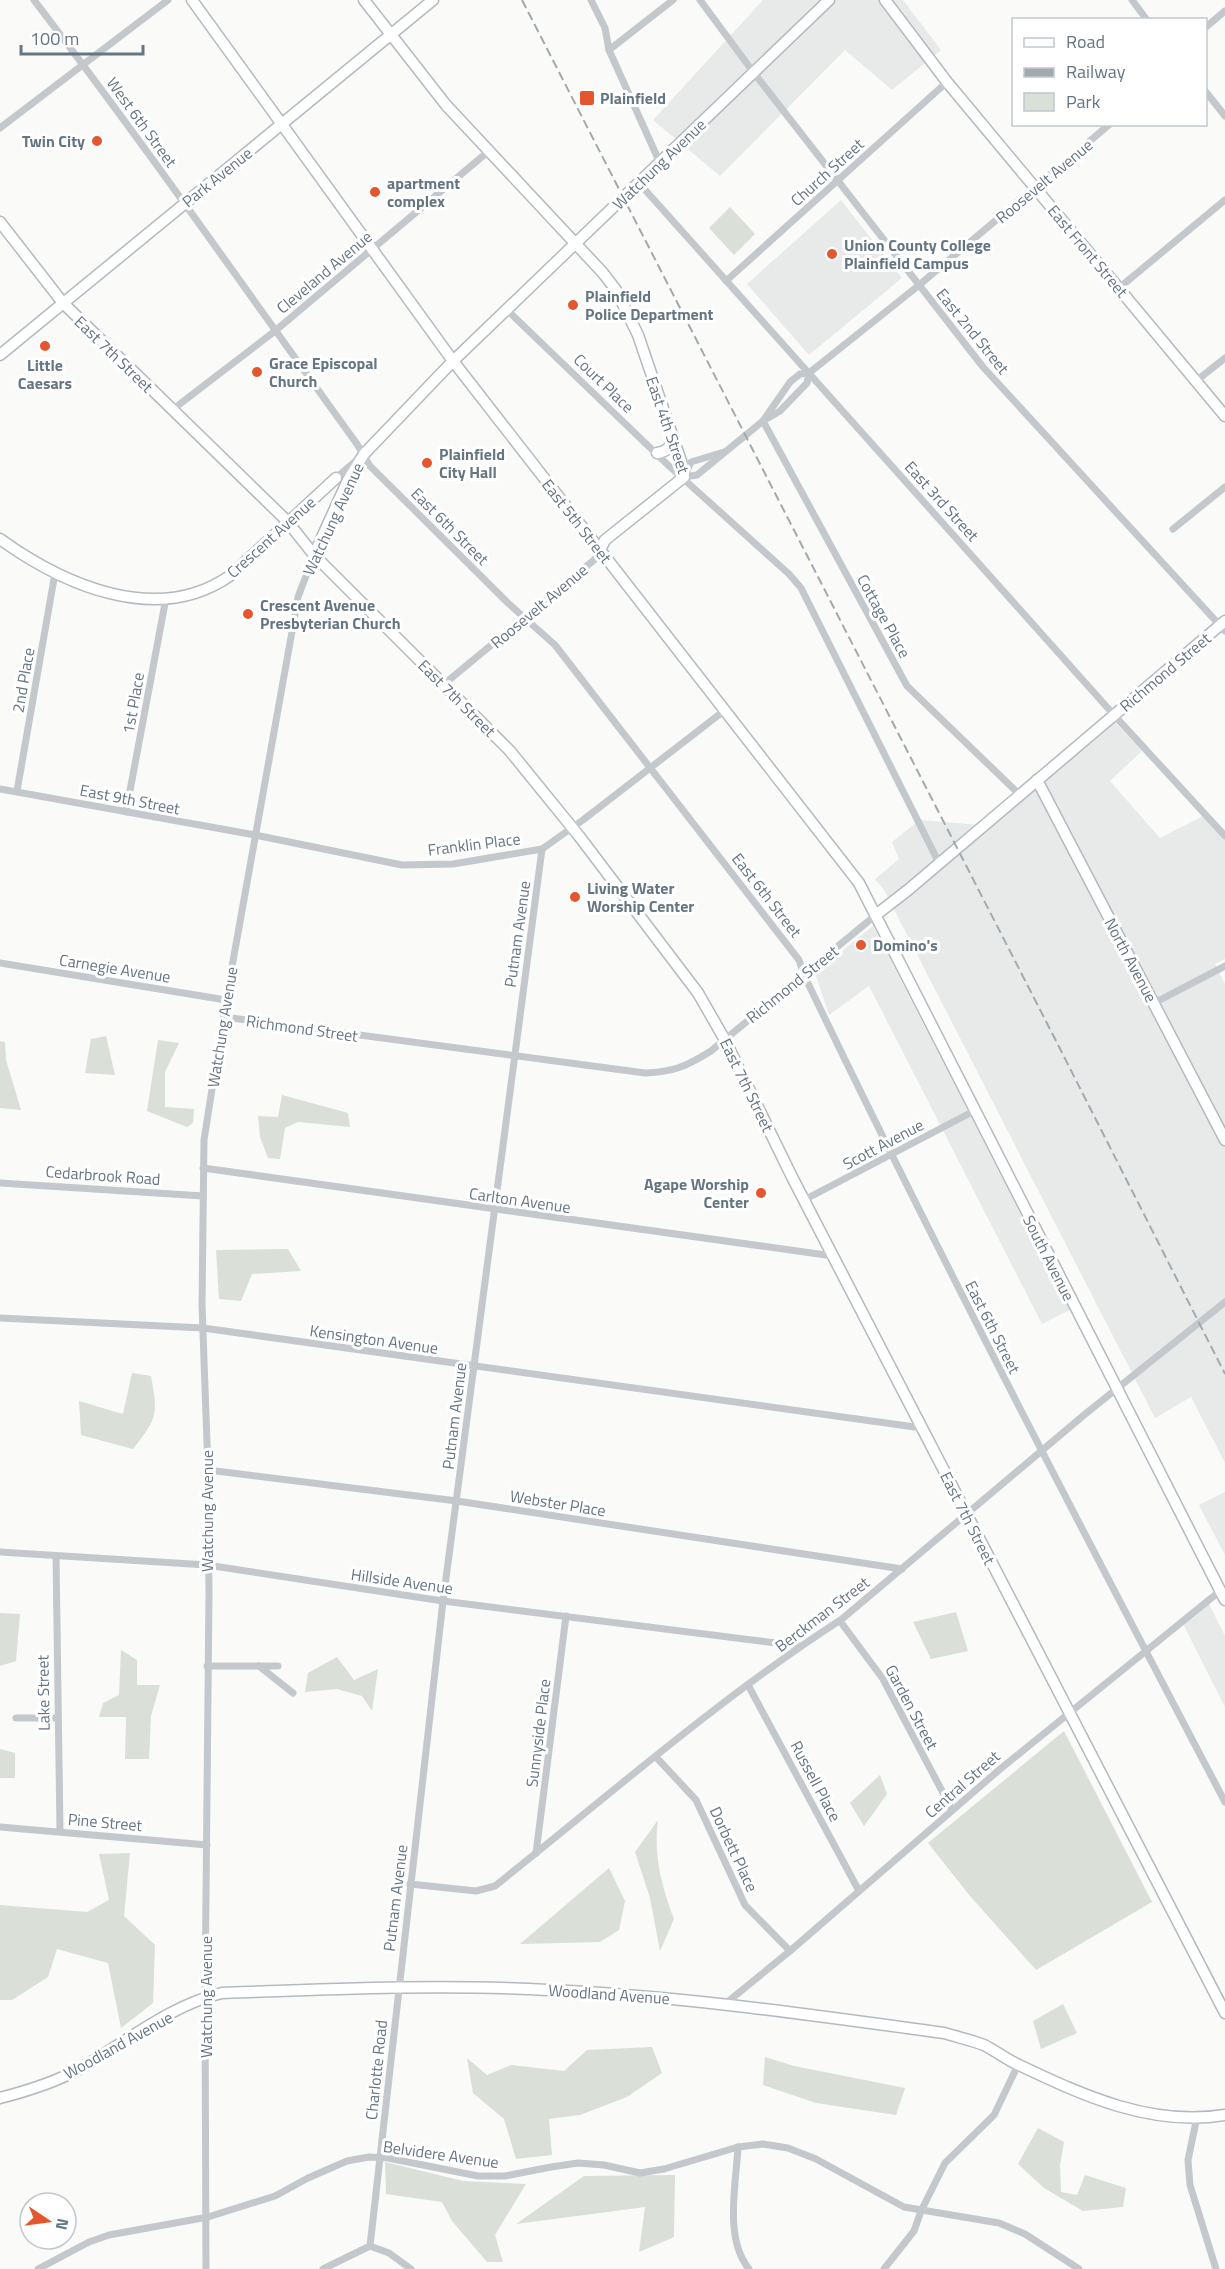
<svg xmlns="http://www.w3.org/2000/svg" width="1225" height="2269" font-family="'Titillium Web',sans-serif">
  <rect width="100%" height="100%" fill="#fafaf8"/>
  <g fill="#e8e9e9">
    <polygon points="763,0 903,0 941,50 892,90 845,50 720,176 653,120"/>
    <polygon points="841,200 902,278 809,355 747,284"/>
    <polygon points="1109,716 1142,751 1110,781 1160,838 1203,816 1225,840 1225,959 1215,964 1225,984 1225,1463 1191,1397 1155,1418 884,890 875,879 899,859 892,842 920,820 980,825"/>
    <polygon points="873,926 1070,1310 1042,1324 869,986 829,1015 815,973"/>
    <polygon points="1225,1492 1225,1555 1199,1505"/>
    <polygon points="1206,1598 1225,1636 1225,1707 1181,1620"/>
  </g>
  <g fill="#dadfd7">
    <polygon points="730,207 755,234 734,255 709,228"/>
    <polygon points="106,1036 115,1075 85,1073 91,1039"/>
    <polygon points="158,1040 179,1043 165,1072 165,1107 194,1109 193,1123 187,1127 147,1111"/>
    <polygon points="0,1041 5,1042 6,1060 21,1110 0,1108"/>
    <polygon points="282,1095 348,1113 350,1127 298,1122 285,1128 280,1159 268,1158 260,1137 258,1116 278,1117"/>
    <polygon points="288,1249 301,1271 252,1274 241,1301 219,1299 216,1250"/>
    <path d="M132,1373L151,1376C158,1415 158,1417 133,1449L81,1435L79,1401L123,1414Z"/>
    <polygon points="956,1612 968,1651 931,1659 913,1622"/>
    <polygon points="0,1613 20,1614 16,1661 0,1666"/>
    <polygon points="121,1650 137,1660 137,1685 160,1685 151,1716 149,1759 125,1759 126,1717 99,1717 103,1703 119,1695"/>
    <polygon points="337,1657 354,1680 378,1669 372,1711 362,1696 337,1689 305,1692 308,1673"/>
    <polygon points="1064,1731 1152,1902 1036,1970 970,1896 928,1843"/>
    <polygon points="0,1749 15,1753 15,1778 0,1778"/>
    <polygon points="880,1775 887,1794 864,1826 850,1803"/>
    <path d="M658,1820C653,1855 662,1887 674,1919L660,1951L650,1898L635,1852Z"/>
    <polygon points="130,1853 124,1916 155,1945 153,2003 121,2028 108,1963 57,1949 48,1977 12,2000 0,2000 0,1905 87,1912 109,1900 99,1854"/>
    <polygon points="609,1868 625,1901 619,1930 600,1942 520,1944"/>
    <polygon points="1063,2004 1077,2033 1041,2049 1033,2021"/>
    <polygon points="652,2047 662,2073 627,2097 580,2115 549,2119 552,2155 516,2159 504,2119 473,2093 467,2058 487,2075 511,2065 564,2071 587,2050"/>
    <polygon points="765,2057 794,2066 905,2088 896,2115 816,2103 763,2085"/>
    <polygon points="1038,2128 1064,2142 1060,2165 1061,2192 1077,2195 1085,2175 1126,2188 1123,2207 1083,2211 1044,2188 1018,2164"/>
    <polygon points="385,2162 463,2181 526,2184 495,2235 503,2262 487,2262 452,2221 442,2202 386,2194"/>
    <polygon points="675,2175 674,2237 639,2252 645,2207 516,2224 584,2176"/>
  </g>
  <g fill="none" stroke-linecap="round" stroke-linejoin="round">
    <g stroke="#b3babf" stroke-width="13">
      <g id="secondary">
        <polyline points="192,0 453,361 859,883 1225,1600"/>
        <polyline points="364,0 446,105 603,273 616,290 638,335 681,461 684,477 605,540 600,550"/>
        <polyline points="885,0 947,82 1225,416"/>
        <polyline points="0,222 63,303 287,521 314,555 510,751 579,836 698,993 725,1040 792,1177 1225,2013"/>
        <polyline points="0,355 433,0"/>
        <path d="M657,453C666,452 669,448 674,440"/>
        <path d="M0,539C64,585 158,627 231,575L336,478"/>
        <polyline points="314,555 348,480 364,454 453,361 829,0"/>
        <polyline points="1037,780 1225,1140"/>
        <polyline points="877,914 908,890 1225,621"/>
        <path d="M0,2098C27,2091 54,2083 79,2069C124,2044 170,2005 222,1993C331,1989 440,1984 548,1990C681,1996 812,2015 944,2033C957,2037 971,2040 984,2045C996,2051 1007,2060 1019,2065C1084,2096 1152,2127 1225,2115"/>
      </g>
    </g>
    <g stroke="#c3c8cc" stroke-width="7">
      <path d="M34,0C145,145 250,296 357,444L370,466L508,603L555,645L799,960L804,975C938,1254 1081,1528 1225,1802"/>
      <polyline points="591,0 605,28 609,50 660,163"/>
      <polyline points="700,0 754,73 983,367 1225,631"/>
      <polyline points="1132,0 1147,20"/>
      <polyline points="1206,27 1225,11"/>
      <polyline points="609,50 673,0"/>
      <polyline points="1206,92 1225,116"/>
      <polyline points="0,128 168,0"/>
      <polyline points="639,183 1114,715 1225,836"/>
      <polyline points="726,281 947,82"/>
      <polyline points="1119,288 1225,200"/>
      <polyline points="506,309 668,465 789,574 801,588 939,863"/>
      <polyline points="1196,381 1225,358"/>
      <polyline points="172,410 275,331 490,150"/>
      <polyline points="763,421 790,382 800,374 809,373 918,286 1110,124"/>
      <polyline points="763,421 907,686 1020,795"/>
      <polyline points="685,475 691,462 724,452"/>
      <polyline points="684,477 697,475 763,421 780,411 807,383 809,373"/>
      <polyline points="336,478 357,460"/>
      <polyline points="1173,529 1225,487"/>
      <polyline points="443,685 594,560 600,550"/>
      <polyline points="0,789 255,835 402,865 453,864 542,849 583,820 725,710"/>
      <polyline points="17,791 55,573"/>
      <polyline points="126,812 166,598"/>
      <polyline points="0,963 226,1000"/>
      <polyline points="1154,1003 1225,966"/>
      <path d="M224,1017L645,1073C674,1072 687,1066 711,1051L877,914"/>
      <polyline points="203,1168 833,1256"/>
      <polyline points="0,1183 203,1196"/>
      <polyline points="804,1200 974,1111"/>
      <polyline points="0,1318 203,1328 922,1428"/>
      <polyline points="208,1470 457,1501 902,1569"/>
      <polyline points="0,1552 207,1565 443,1601 800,1646"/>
      <polyline points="56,1556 60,1831"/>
      <polyline points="840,1621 883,1679 952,1810"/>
      <polyline points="207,1666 278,1666"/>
      <polyline points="259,1666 293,1693"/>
      <polyline points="748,1685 859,1891"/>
      <polyline points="16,1718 57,1718"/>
      <polyline points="656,1757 696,1800 745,1905 790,1951"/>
      <polyline points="0,1827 207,1845"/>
      <polyline points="536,1853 566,1616"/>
      <path d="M410,1884L476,1891L495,1886C608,1796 721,1697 842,1619L1084,1415L1225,1302"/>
      <polyline points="725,2004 790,1951 999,1770 1220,1591"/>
      <polyline points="1197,2117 1188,2160 1190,2185 1216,2269"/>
      <path d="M738,2147C736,2185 724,2238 749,2269"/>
      <polyline points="370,2246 389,2253 411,2269"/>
      <polyline points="38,2269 89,2242 109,2235 208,2217 275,2196 308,2178 347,2161 369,2157 388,2158 478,2176 505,2176 551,2167 578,2163 604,2165 640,2173 664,2169 738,2147 763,2144 788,2148 816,2159 904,2207 999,2223 1025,2234 1079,2269"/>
      <polyline points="206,2269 205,1997 209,1594 208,1470 202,1305 204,1140 226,1000 293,626 298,597 314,555"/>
      <polyline points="323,2269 370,2246 443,1601 542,849"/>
      <polyline points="884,2269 914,2231 921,2211 945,2163 994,2115 1018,2065"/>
    </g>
    <use href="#secondary" stroke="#fff" stroke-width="10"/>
    <polyline stroke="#a2aab0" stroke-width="2" stroke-dasharray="9 4.5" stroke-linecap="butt" points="522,0 1052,1033 1225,1374"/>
  </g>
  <g fill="#e4572e" stroke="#fff" stroke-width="2">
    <rect x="579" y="90" width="16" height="16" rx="3"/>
    <circle cx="97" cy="141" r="6"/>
    <circle cx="375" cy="192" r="6"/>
    <circle cx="832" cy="254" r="6"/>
    <circle cx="573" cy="305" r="6"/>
    <circle cx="45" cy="346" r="6"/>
    <circle cx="257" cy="372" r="6"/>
    <circle cx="427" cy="463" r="6"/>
    <circle cx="248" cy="614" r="6"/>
    <circle cx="575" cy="897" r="6"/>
    <circle cx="861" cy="945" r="6"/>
    <circle cx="761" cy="1193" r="6"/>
  </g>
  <g text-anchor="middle" stroke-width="6" stroke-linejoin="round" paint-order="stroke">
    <g font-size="16" font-weight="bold" fill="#657683" stroke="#fff" text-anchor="start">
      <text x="600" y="104">Plainfield</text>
      <text x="85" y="147" text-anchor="end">Twin City</text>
      <text x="387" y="189">apartment<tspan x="387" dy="18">complex</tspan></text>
      <text x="844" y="251">Union County College<tspan x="844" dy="18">Plainfield Campus</tspan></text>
      <text x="585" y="302">Plainfield<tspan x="585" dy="18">Police Department</tspan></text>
      <text x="269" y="369">Grace Episcopal<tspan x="269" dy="18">Church</tspan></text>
      <text x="45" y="371" text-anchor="middle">Little<tspan x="45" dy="18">Caesars</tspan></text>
      <text x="439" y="460">Plainfield<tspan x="439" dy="18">City Hall</tspan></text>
      <text x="260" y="611">Crescent Avenue<tspan x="260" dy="18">Presbyterian Church</tspan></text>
      <text x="587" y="894">Living Water<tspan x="587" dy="18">Worship Center</tspan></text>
      <text x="873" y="951">Domino's</text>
      <text x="749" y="1190" text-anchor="end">Agape Worship<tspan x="749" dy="18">Center</tspan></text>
    </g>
    <g font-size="16" fill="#657683" stroke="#fff">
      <text transform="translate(142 122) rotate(54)" y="6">West 6th Street</text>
      <text transform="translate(659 164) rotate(-44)" y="6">Watchung Avenue</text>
      <text transform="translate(827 172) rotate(-42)" y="6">Church Street</text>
      <text transform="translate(217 177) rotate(-39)" y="6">Park Avenue</text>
      <text transform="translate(1044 181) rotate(-40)" y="6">Roosevelt Avenue</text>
      <text transform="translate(1088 251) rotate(50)" y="6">East Front Street</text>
      <text transform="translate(324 272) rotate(-40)" y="6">Cleveland Avenue</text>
      <text transform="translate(973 331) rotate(51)" y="6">East 2nd Street</text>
      <text transform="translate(114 354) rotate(44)" y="6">East 7th Street</text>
      <text transform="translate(604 383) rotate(44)" y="6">Court Place</text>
      <text transform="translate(668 425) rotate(71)" y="6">East 4th Street</text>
      <text transform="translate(942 501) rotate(48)" y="6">East 3rd Street</text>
      <text transform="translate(333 519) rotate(-65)" y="6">Watchung Avenue</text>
      <text transform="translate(577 521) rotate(52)" y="6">East 5th Street</text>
      <text transform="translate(450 526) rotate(45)" y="6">East 6th Street</text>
      <text transform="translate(271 537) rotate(-42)" y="6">Crescent Avenue</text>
      <text transform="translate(539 606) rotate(-40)" y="6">Roosevelt Avenue</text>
      <text transform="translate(884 616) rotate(61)" y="6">Cottage Place</text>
      <text transform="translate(1165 672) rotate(-40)" y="6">Richmond Street</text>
      <text transform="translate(23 680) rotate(-80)" y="6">2nd Place</text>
      <text transform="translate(457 698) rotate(45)" y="6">East 7th Street</text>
      <text transform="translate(133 703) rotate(-80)" y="6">1st Place</text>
      <text transform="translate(130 799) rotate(11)" y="6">East 9th Street</text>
      <text transform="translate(474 844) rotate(-7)" y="6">Franklin Place</text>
      <text transform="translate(767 895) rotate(52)" y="6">East 6th Street</text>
      <text transform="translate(517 934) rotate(-82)" y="6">Putnam Avenue</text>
      <text transform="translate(1131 960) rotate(62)" y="6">North Avenue</text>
      <text transform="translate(115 968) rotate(9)" y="6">Carnegie Avenue</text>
      <text transform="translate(792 984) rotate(-39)" y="6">Richmond Street</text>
      <text transform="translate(222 1027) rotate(-81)" y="6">Watchung Avenue</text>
      <text transform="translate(302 1028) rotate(8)" y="6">Richmond Street</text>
      <text transform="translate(747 1085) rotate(64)" y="6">East 7th Street</text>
      <text transform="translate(883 1144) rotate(-28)" y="6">Scott Avenue</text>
      <text transform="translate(103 1175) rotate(4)" y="6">Cedarbrook Road</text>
      <text transform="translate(520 1200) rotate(8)" y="6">Carlton Avenue</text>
      <text transform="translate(1049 1258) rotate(63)" y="6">South Avenue</text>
      <text transform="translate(993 1327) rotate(63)" y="6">East 6th Street</text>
      <text transform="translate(374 1339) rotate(8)" y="6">Kensington Avenue</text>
      <text transform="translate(454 1416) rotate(-83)" y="6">Putnam Avenue</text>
      <text transform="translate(558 1503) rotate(9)" y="6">Webster Place</text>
      <text transform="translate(207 1511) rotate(-90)" y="6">Watchung Avenue</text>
      <text transform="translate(968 1518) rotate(63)" y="6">East 7th Street</text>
      <text transform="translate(402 1581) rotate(8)" y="6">Hillside Avenue</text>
      <text transform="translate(822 1614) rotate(-37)" y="6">Berckman Street</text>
      <text transform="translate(43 1693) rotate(-91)" y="6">Lake Street</text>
      <text transform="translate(912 1707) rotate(62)" y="6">Garden Street</text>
      <text transform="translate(538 1733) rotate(-83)" y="6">Sunnyside Place</text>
      <text transform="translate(816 1781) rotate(62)" y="6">Russell Place</text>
      <text transform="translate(962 1784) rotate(-41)" y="6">Central Street</text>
      <text transform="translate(105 1822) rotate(5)" y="6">Pine Street</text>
      <text transform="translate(734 1849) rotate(65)" y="6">Dorbett Place</text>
      <text transform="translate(395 1898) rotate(-83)" y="6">Putnam Avenue</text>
      <text transform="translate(609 1994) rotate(4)" y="6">Woodland Avenue</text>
      <text transform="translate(206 1997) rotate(-90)" y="6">Watchung Avenue</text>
      <text transform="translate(118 2045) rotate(-29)" y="6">Woodland Avenue</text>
      <text transform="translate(376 2070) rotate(-84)" y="6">Charlotte Road</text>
      <text transform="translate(441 2154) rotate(8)" y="6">Belvidere Avenue</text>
    </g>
  </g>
  <rect x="1012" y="18" width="195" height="108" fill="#ffffff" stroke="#c1c8cd" stroke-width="1.5"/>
  <rect x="1024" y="38" width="30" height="9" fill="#ffffff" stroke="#c1c8cd" stroke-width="1.5"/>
  <text x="1066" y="48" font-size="18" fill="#657683">Road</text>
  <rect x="1024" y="68" width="30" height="9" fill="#a2aab0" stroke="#c1c8cd" stroke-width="1.5"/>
  <text x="1066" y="78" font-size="18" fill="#657683">Railway</text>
  <rect x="1024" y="93" width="30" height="18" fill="#dadfd7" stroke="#c1c8cd" stroke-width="1.5"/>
  <text x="1066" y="108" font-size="18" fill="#657683">Park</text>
  <g transform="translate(48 2221) rotate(103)"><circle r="28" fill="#ffffff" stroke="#c1c8cd" stroke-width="1.5"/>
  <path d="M0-4.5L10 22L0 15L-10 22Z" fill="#e4572e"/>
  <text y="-9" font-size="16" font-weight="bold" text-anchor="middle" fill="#657683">N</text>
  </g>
  <path d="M21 45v9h122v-9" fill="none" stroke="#657683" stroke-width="3"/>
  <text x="30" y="45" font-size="18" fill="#657683" stroke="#ffffff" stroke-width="4.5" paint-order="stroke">100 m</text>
</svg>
